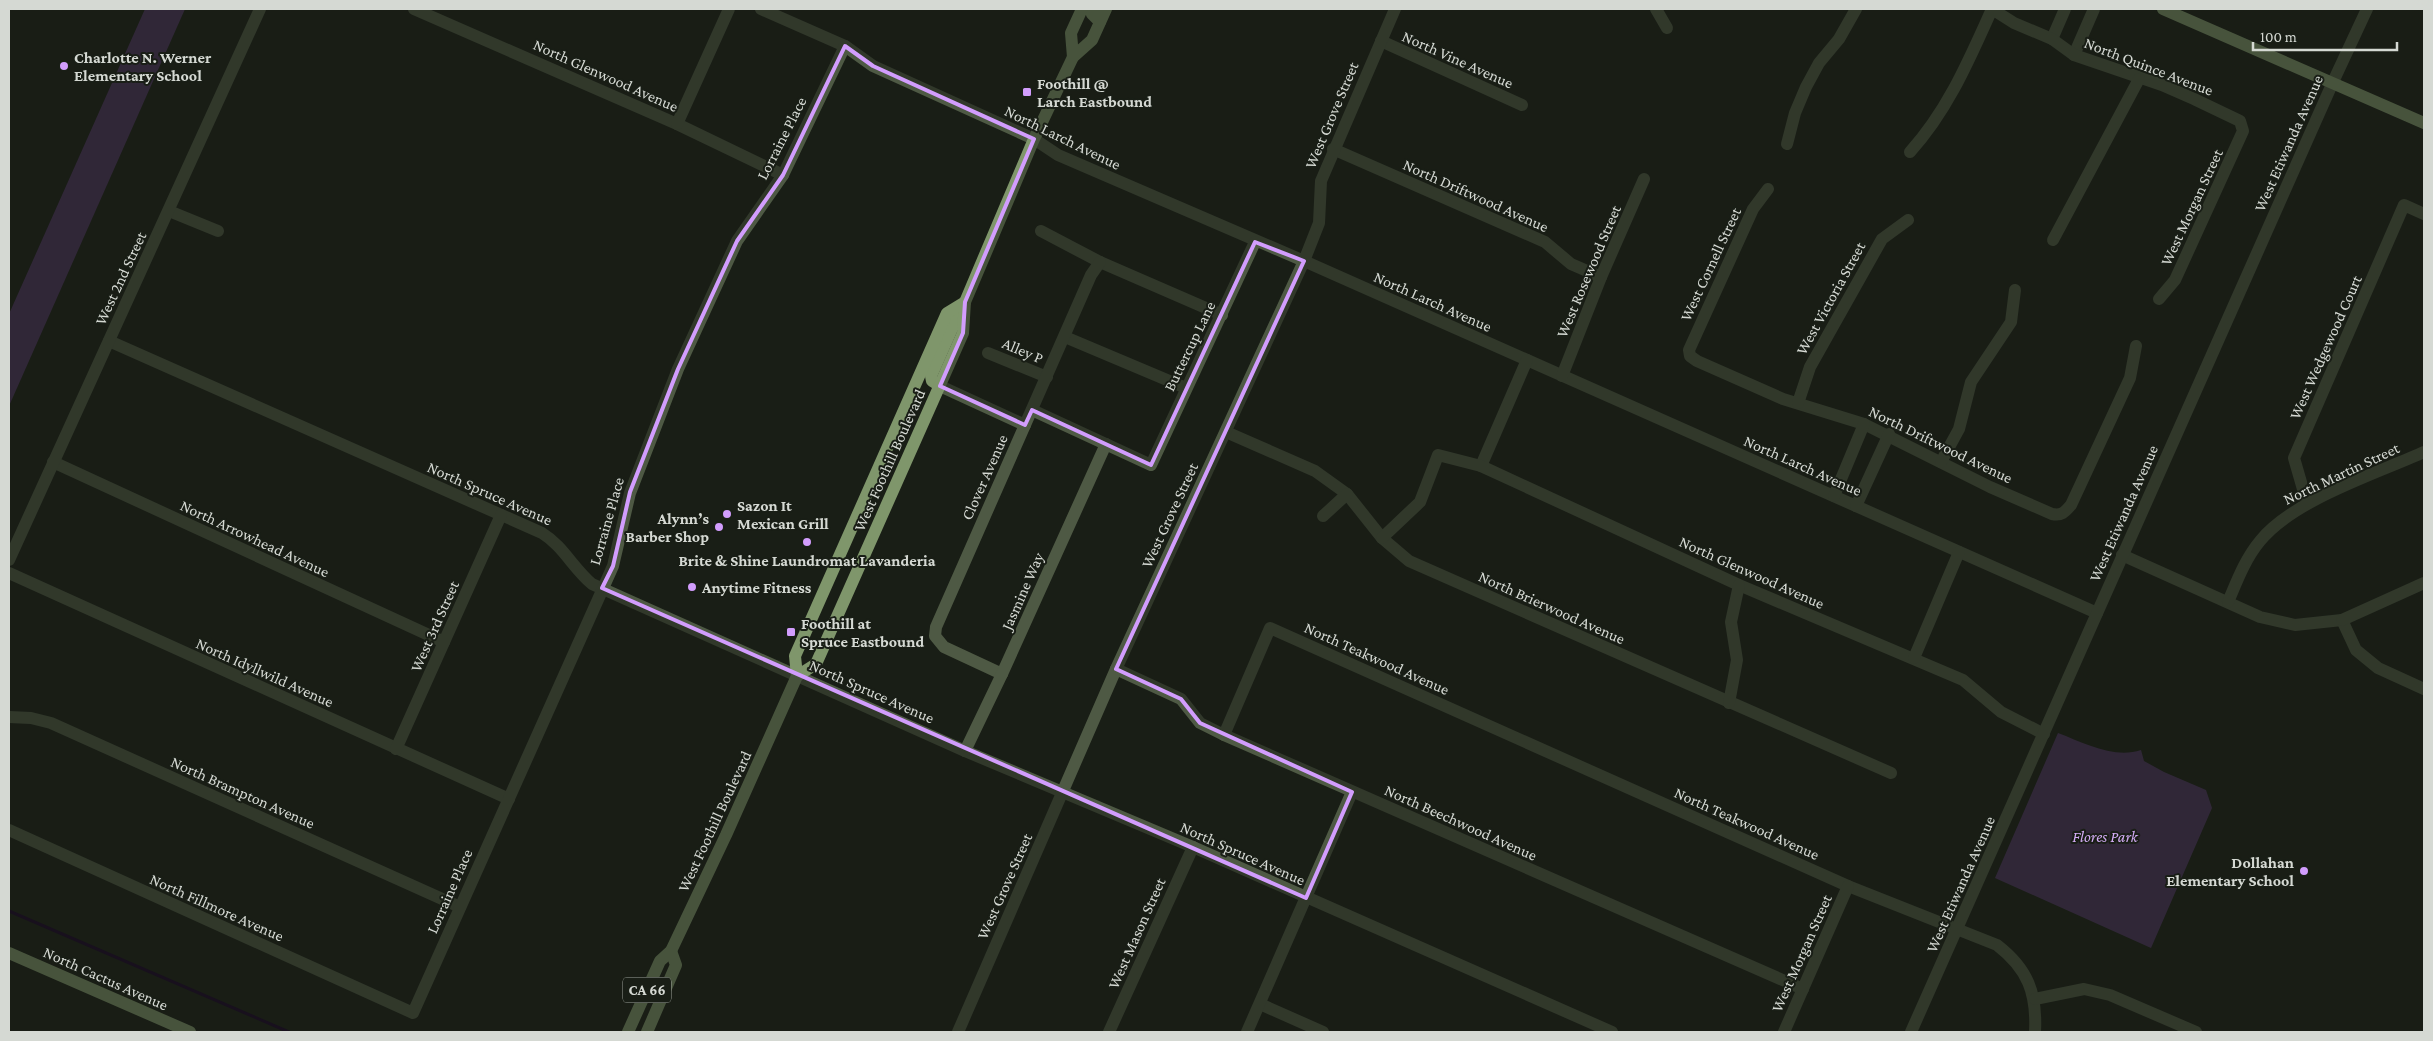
<svg xmlns="http://www.w3.org/2000/svg" width="2433" height="1041" font-family="'Crimson Pro',serif">
  <rect width="100%" height="100%" fill="#191e16"/>
  <g fill="#4d3461">
    <polygon points="145,9 185,9 9,406 9,314"/>
    <path d="M2058,733C2084,743 2114,759 2141,750L2144,761L2164,772L2206,790L2212,808L2151,948L1995,878Z"/>
  </g>
  <g fill="none" stroke-linecap="round" stroke-linejoin="round">
    <polyline stroke="#170026" stroke-width="3" points="9,911 289,1032"/>
    <g stroke="#4e5944" stroke-width="12">
      <polyline points="414,9 677,124 783,175"/>
      <polyline points="761,9 845,46 873,66 1034,139 1058,155 1304,261 2097,613"/>
      <polyline points="1656,9 1667,28"/>
      <polyline points="2052,39 2065,9"/>
      <polyline points="1381,41 1522,105"/>
      <polyline points="2074,55 2094,9"/>
      <polyline points="677,124 729,9"/>
      <polyline points="1787,144 1795,113 1806,87 1819,63 1839,39 1856,9"/>
      <polyline points="1333,149 1545,242 1571,264 1601,277"/>
      <path d="M1910,152C1948,110 1969,60 1992,9L2014,23L2052,39L2074,55L2162,85L2194,99L2240,121L2243,131L2175,280L2159,299"/>
      <path d="M1768,189L1753,209L1689,350L1690,356L1697,361L1783,399L1864,424L1990,487L2052,514C2062,516 2065,512 2071,505L2130,378L2136,346"/>
      <polyline points="169,211 218,231"/>
      <polyline points="1041,231 1100,262 1222,315"/>
      <polyline points="2053,240 2139,79"/>
      <polyline points="1065,337 1186,388"/>
      <path d="M109,341L542,533C563,546 573,568 592,584L965,751L1193,847L1612,1032"/>
      <polyline points="988,353 1047,377"/>
      <polyline points="1562,376 1601,277 1644,179"/>
      <polyline points="940,386 1025,425"/>
      <polyline points="1798,403 1810,367 1882,239 1908,220"/>
      <polyline points="1032,410 1151,465 1255,242"/>
      <polyline points="1226,432 1315,471 1347,494 1382,538 1409,561 1891,773"/>
      <polyline points="53,462 444,642"/>
      <polyline points="1941,462 1959,429 1971,382 2011,322 2015,290"/>
      <polyline points="1481,466 1527,360"/>
      <polyline points="1834,496 1864,424"/>
      <polyline points="2307,503 2294,458 2404,205 2424,214"/>
      <polyline points="1856,506 1889,434"/>
      <polyline points="1323,516 1347,494"/>
      <polyline points="1382,538 1420,502 1438,455 1481,466 1739,585 1963,680 2001,712 2044,734"/>
      <polyline points="2122,555 2260,617 2295,625 2342,620 2356,650 2378,668 2424,689"/>
      <polyline points="9,560 260,9"/>
      <polyline points="9,573 509,799"/>
      <path d="M2228,602C2237,581 2245,559 2260,541C2293,500 2375,474 2424,452"/>
      <polyline points="2342,620 2424,583"/>
      <polyline points="1914,658 1959,552"/>
      <polyline points="1116,669 1181,699 1200,723 1224,735 1803,989"/>
      <polyline points="1002,674 944,647 935,636 936,627 1091,275 1100,262"/>
      <polyline points="1729,703 1737,660 1731,622 1739,585"/>
      <polyline points="9,717 31,718 51,723 460,907"/>
      <path d="M1224,735L1270,628L1848,886L1997,945C2028,969 2037,993 2035,1032"/>
      <polyline points="396,749 501,515"/>
      <polyline points="965,751 1002,674 1106,444"/>
      <polyline points="9,830 413,1013 613,566 630,493 678,369 737,241 783,175 845,46"/>
      <polyline points="2035,999 2084,989 2110,995 2196,1032"/>
      <polyline points="1260,1004 1323,1032"/>
      <polyline points="958,1032 1116,669 1304,261 1319,223 1321,181 1395,9"/>
      <polyline points="1109,1032 1193,847"/>
      <polyline points="1247,1032 1352,792"/>
      <polyline points="1784,1032 1848,886"/>
      <polyline points="1911,1032 2333,82 2367,9"/>
    </g>
    <g stroke="#7f966b" stroke-width="12">
      <polyline points="1094,9 1092,14 1100,22"/>
      <polyline points="2163,9 2424,123"/>
      <polyline points="1073,57 1071,33 1082,9"/>
      <polyline points="940,386 932,381 931,376 962,306"/>
      <polyline points="797,676 816,664 963,333 965,302 1034,139 1073,57 1092,40 1106,9"/>
      <polyline points="9,953 190,1032"/>
      <polyline points="628,1032 660,961 671,951 726,835 797,676 795,656 947,313 965,302"/>
      <polyline points="647,1032 676,965 671,951"/>
    </g>
  </g>
  <path d="M0 0H2433V1041H0ZM845,46L873,66L1034,139L965,302L963,333L940,386L1025,425L1032,410L1151,465L1255,242L1304,261L1116,669L1181,699L1200,723L1352,792L1306,898L602,588L613,566L630,492L678,369L737,241L783,175Z" fill="#191e16" fill-opacity=".55" fill-rule="evenodd"/>
  <path fill="none" stroke="#d29dfd" stroke-width="4" stroke-linejoin="round" d="M845,46L873,66L1034,139L965,302L963,333L940,386L1025,425L1032,410L1151,465L1255,242L1304,261L1116,669L1181,699L1200,723L1352,792L1306,898L602,588L613,566L630,492L678,369L737,241L783,175Z"/>
  <g fill="#d29dfd" stroke="#191e16" stroke-width="2">
    <circle cx="64" cy="66" r="5"/>
    <rect x="1022" y="87" width="10" height="10" rx="2.5"/>
    <circle cx="727" cy="514" r="5"/>
    <circle cx="719" cy="527" r="5"/>
    <circle cx="807" cy="542" r="5"/>
    <circle cx="692" cy="587" r="5"/>
    <rect x="786" y="627" width="10" height="10" rx="2.5"/>
    <circle cx="2304" cy="871" r="5"/>
  </g>
  <g text-anchor="middle" stroke-width="4" stroke-linejoin="round" paint-order="stroke">
    <rect fill="#191e16" stroke="#9da19a" stroke-width="1" x="623" y="977.5" width="48" height="25" rx="4"/>
    <g font-size="15" font-weight="bold" fill="#d5d9d3">
      <text x="647" y="995">CA 66</text>
    </g>
    <g font-size="16" font-weight="bold" fill="#d5d9d3" stroke="#191e16" text-anchor="start">
      <text x="74" y="63">Charlotte N. Werner<tspan x="74" dy="18">Elementary School</tspan></text>
      <text x="1037" y="89">Foothill @<tspan x="1037" dy="18">Larch Eastbound</tspan></text>
      <text x="737" y="511">Sazon It<tspan x="737" dy="18">Mexican Grill</tspan></text>
      <text x="709" y="524" text-anchor="end">Alynn’s<tspan x="709" dy="18">Barber Shop</tspan></text>
      <text x="807" y="566" text-anchor="middle">Brite &amp; Shine Laundromat Lavanderia</text>
      <text x="702" y="593">Anytime Fitness</text>
      <text x="801" y="629">Foothill at<tspan x="801" dy="18">Spruce Eastbound</tspan></text>
      <text x="2294" y="868" text-anchor="end">Dollahan<tspan x="2294" dy="18">Elementary School</tspan></text>
    </g>
    <g font-size="16" fill="#d5d9d3" stroke="#191e16">
      <text transform="translate(1458 59) rotate(24)" y="6">North Vine Avenue</text>
      <text transform="translate(2149 66) rotate(21)" y="6">North Quince Avenue</text>
      <text transform="translate(606 75) rotate(24)" y="6">North Glenwood Avenue</text>
      <text transform="translate(1331 115) rotate(-67)" y="6">West Grove Street</text>
      <text transform="translate(1063 137) rotate(26)" y="6">North Larch Avenue</text>
      <text transform="translate(781 138) rotate(-63)" y="6">Lorraine Place</text>
      <text transform="translate(2288 143) rotate(-66)" y="6">West Etiwanda Avenue</text>
      <text transform="translate(1476 195) rotate(24)" y="6">North Driftwood Avenue</text>
      <text transform="translate(2191 207) rotate(-65)" y="6">West Morgan Street</text>
      <text transform="translate(1710 264) rotate(-65)" y="6">West Cornell Street</text>
      <text transform="translate(1588 271) rotate(-67)" y="6">West Rosewood Street</text>
      <text transform="translate(120 278) rotate(-65)" y="6">West 2nd Street</text>
      <text transform="translate(1830 298) rotate(-61)" y="6">West Victoria Street</text>
      <text transform="translate(1433 301) rotate(24)" y="6">North Larch Avenue</text>
      <text transform="translate(1189 346) rotate(-64)" y="6">Buttercup Lane</text>
      <text transform="translate(2325 347) rotate(-66)" y="6">West Wedgewood Court</text>
      <text transform="translate(1023 350) rotate(23)" y="6">Alley P</text>
      <text transform="translate(1941 444) rotate(26)" y="6">North Driftwood Avenue</text>
      <text transform="translate(889 460) rotate(-66)" y="6">West Foothill Boulevard</text>
      <text transform="translate(1803 465) rotate(24)" y="6">North Larch Avenue</text>
      <text transform="translate(2341 473) rotate(-25)" y="6">North Martin Street</text>
      <text transform="translate(984 477) rotate(-66)" y="6">Clover Avenue</text>
      <text transform="translate(490 493) rotate(24)" y="6">North Spruce Avenue</text>
      <text transform="translate(2123 513) rotate(-66)" y="6">West Etiwanda Avenue</text>
      <text transform="translate(1169 515) rotate(-65)" y="6">West Grove Street</text>
      <text transform="translate(606 521) rotate(-74)" y="6">Lorraine Place</text>
      <text transform="translate(255 538) rotate(25)" y="6">North Arrowhead Avenue</text>
      <text transform="translate(1752 572) rotate(24)" y="6">North Glenwood Avenue</text>
      <text transform="translate(1022 591) rotate(-66)" y="6">Jasmine Way</text>
      <text transform="translate(1552 607) rotate(24)" y="6">North Brierwood Avenue</text>
      <text transform="translate(434 626) rotate(-66)" y="6">West 3rd Street</text>
      <text transform="translate(1377 658) rotate(24)" y="6">North Teakwood Avenue</text>
      <text transform="translate(265 672) rotate(24)" y="6">North Idyllwild Avenue</text>
      <text transform="translate(872 691) rotate(24)" y="6">North Spruce Avenue</text>
      <text transform="translate(243 792) rotate(24)" y="6">North Brampton Avenue</text>
      <text transform="translate(714 821) rotate(-65)" y="6">West Foothill Boulevard</text>
      <text transform="translate(1461 822) rotate(24)" y="6">North Beechwood Avenue</text>
      <text transform="translate(1747 823) rotate(24)" y="6">North Teakwood Avenue</text>
      <text transform="translate(1243 853) rotate(24)" y="6">North Spruce Avenue</text>
      <text transform="translate(1960 884) rotate(-66)" y="6">West Etiwanda Avenue</text>
      <text transform="translate(1004 886) rotate(-66)" y="6">West Grove Street</text>
      <text transform="translate(449 891) rotate(-66)" y="6">Lorraine Place</text>
      <text transform="translate(217 907) rotate(24)" y="6">North Fillmore Avenue</text>
      <text transform="translate(1136 933) rotate(-66)" y="6">West Mason Street</text>
      <text transform="translate(1801 953) rotate(-66)" y="6">West Morgan Street</text>
      <text transform="translate(106 978) rotate(24)" y="6">North Cactus Avenue</text>
    </g>
    <g font-size="16" font-style="italic" fill="#d4acf6" stroke="#191e16">
      <text x="2105" y="842">Flores Park</text>
    </g>
  </g>
  <rect width="2433" height="1041" fill="none" stroke="#d5d9d3" stroke-width="20"/>
  <path d="M2253 42v8h144v-8" fill="none" stroke="#d5d9d3" stroke-width="2.5"/>
  <text x="2260" y="42" font-size="15" fill="#d5d9d3" stroke="#191e16" stroke-width="4" paint-order="stroke">100 m</text>
</svg>
